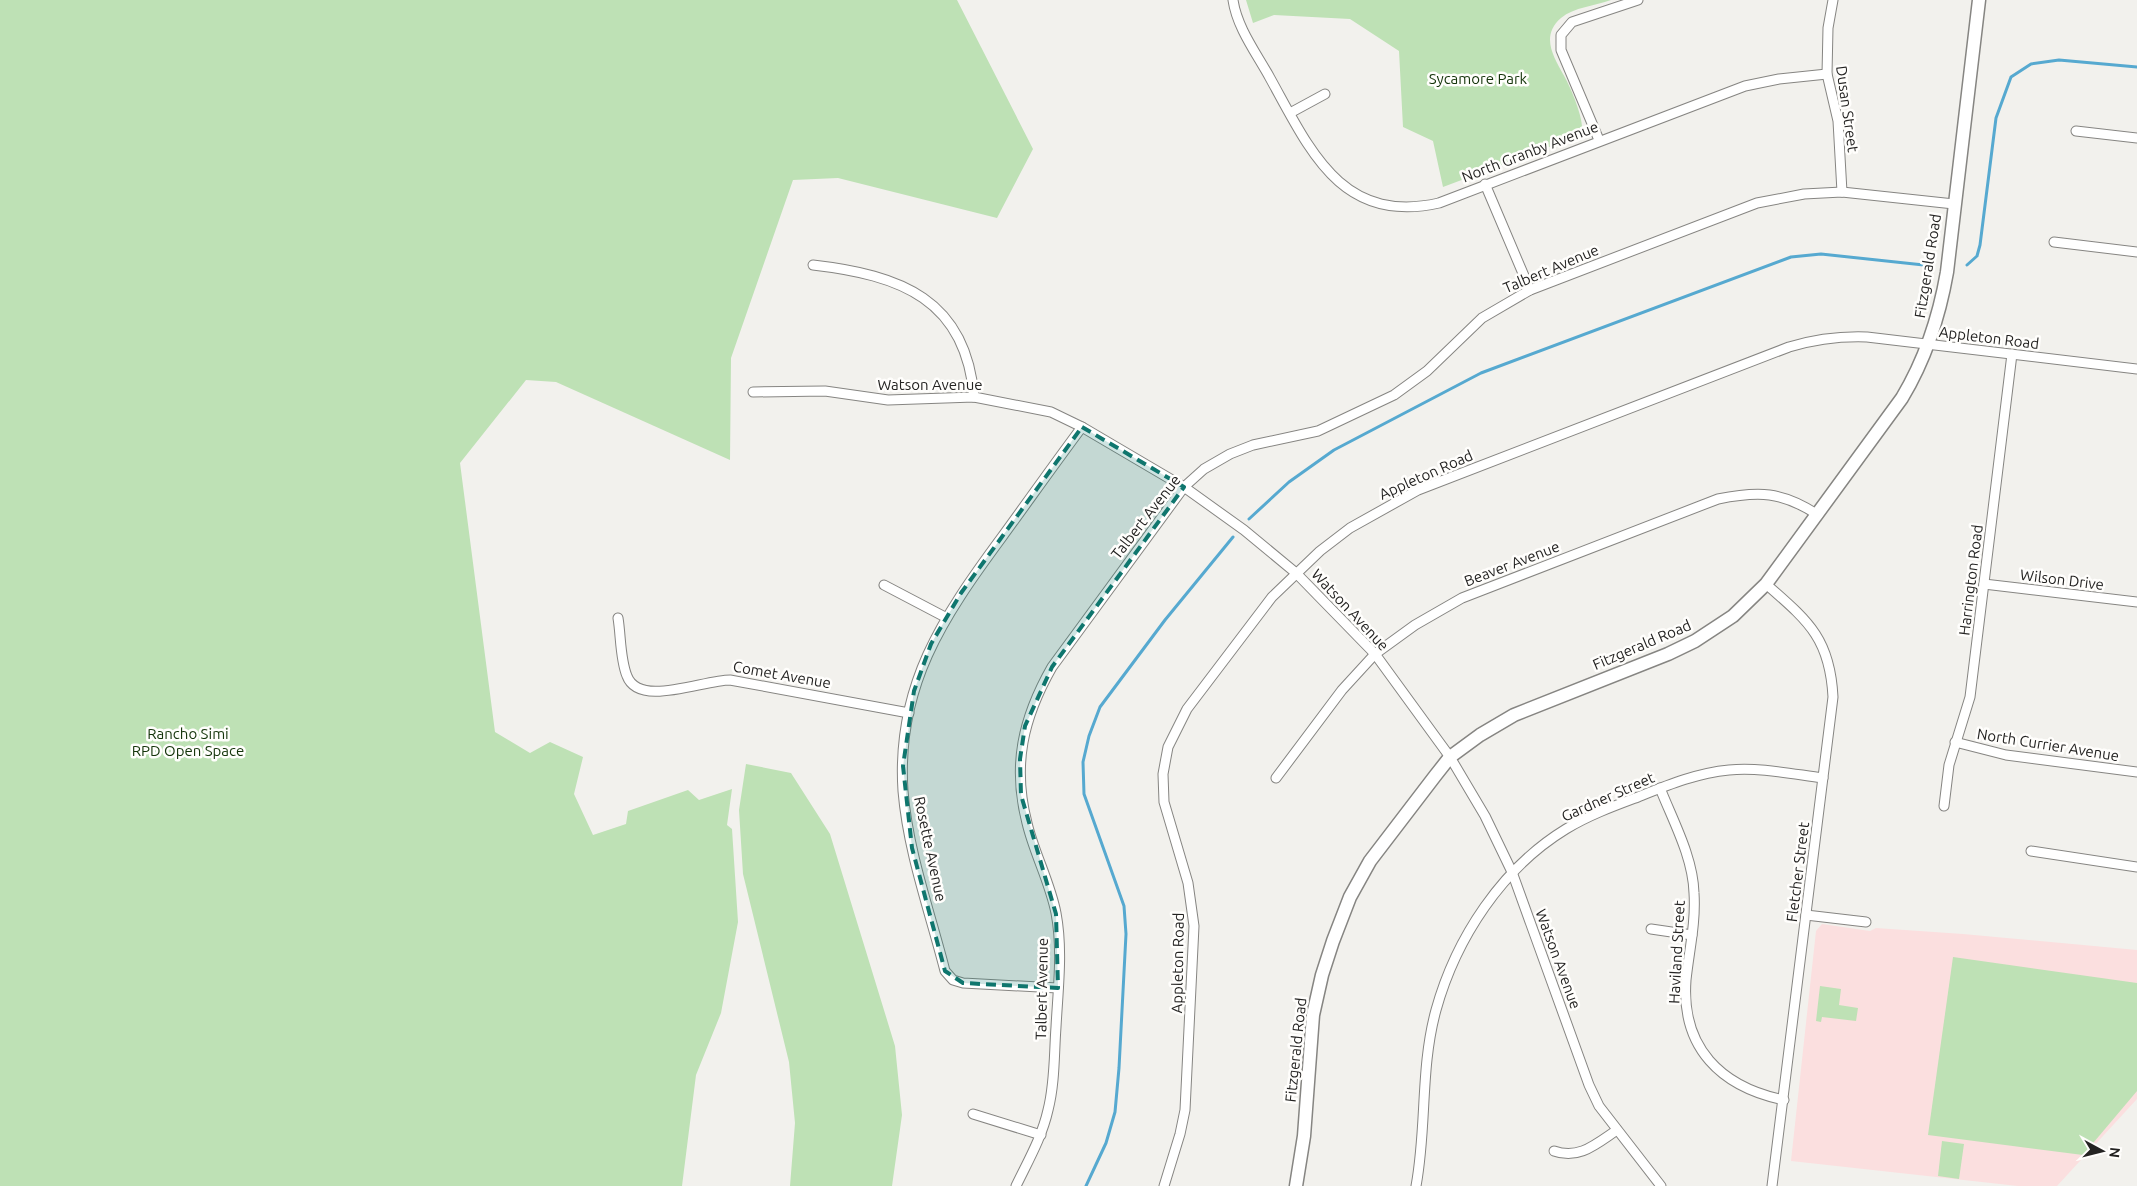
<svg xmlns="http://www.w3.org/2000/svg" width="2137" height="1186" font-family="Ubuntu,sans-serif">
  <rect width="100%" height="100%" fill="#f2f1ed"/>
  <polygon fill="#fbdfdf" points="1822,924 1870,931 1876,928 1963,934 2137,950 2137,1099 2057,1186 2018,1186 1791,1161 1816,931"/>
  <g fill="#bee1b5">
    <polygon points="0,0 957,0 1033,149 997,218 838,178 793,180 731,358 730,460 556,382 526,380 460,463 495,732 530,753 550,742 583,757 574,794 593,835 626,824 628,811 688,790 699,800 732,789 727,825 732,829 738,922 721,1013 696,1075 682,1186 0,1186"/>
    <path d="M1246,0H1611C1595,6 1574,7 1561,18C1540,36 1554,57 1563,74C1570,85 1587,125 1581,135L1443,187L1433,141L1403,127L1399,51L1350,19L1274,15L1253,23Z"/>
    <polygon points="746,764 791,773 830,834 895,1046 902,1115 892,1186 790,1186 795,1123 789,1062 743,874 739,810"/>
    <polygon points="1953,957 2137,983 2137,1091 2083,1155 1928,1135"/>
    <polygon points="1820,986 1841,989 1839,1005 1858,1008 1856,1021 1822,1017 1821,1022 1816,1021"/>
    <polygon points="1942,1141 1964,1144 1959,1179 1938,1176"/>
  </g>
  <g fill="none" stroke-linecap="round" stroke-linejoin="round">
    <g stroke="#56a9d0" stroke-width="3">
      <polyline points="1967,265 1977,256 1980,245 1996,118 2011,77 2031,64 2059,60 2137,67"/>
      <polyline points="1249,519 1289,482 1334,450 1481,373 1791,257 1821,254 1933,266"/>
      <polyline points="1086,1186 1106,1143 1115,1112 1119,1068 1126,934 1124,906 1084,794 1083,762 1089,736 1100,707 1165,620 1233,537"/>
    </g>
    <g stroke="#868582" stroke-width="11">
      <g id="minor">
        <path d="M1233,0C1237,28 1257,54 1270,78C1310,150 1341,225 1439,203L1745,86L1779,79L1827,74"/>
        <polyline points="1833,0 1828,28 1827,74 1838,121 1842,192"/>
        <polyline points="1290,113 1325,94"/>
        <polyline points="2076,131 2137,138"/>
        <polyline points="1599,140 1561,50 1561,35 1572,22 1638,0"/>
        <polyline points="1485,184 1530,290"/>
        <polyline points="2054,242 2137,252"/>
        <path d="M813,265C900,275 966,299 974,397"/>
        <polyline points="753,392 825,391 888,400 974,397 1051,412 1082,427 1184,487 1244,530 1296,573 1375,654 1450,757 1485,816 1512,872 1589,1085 1599,1106 1661,1186"/>
        <path d="M1766,584C1808,621 1830,638 1833,697L1772,1186"/>
        <polyline points="1984,584 2137,602"/>
        <polyline points="884,585 945,617"/>
        <path d="M618,618C621,636 620,659 627,676C639,708 703,680 730,680L909,713"/>
        <polyline points="1955,742 2006,755 2137,772"/>
        <path d="M1276,778L1342,690L1375,654L1415,625L1462,598L1718,499C1758,491 1782,491 1818,515"/>
        <path d="M1660,788C1673,821 1693,857 1694,893C1696,923 1689,951 1686,980C1681,1048 1721,1087 1784,1100"/>
        <polyline points="1944,806 1949,765 1970,697 2012,354"/>
        <polyline points="2031,851 2137,867"/>
        <polyline points="1806,915 1866,922"/>
        <polyline points="1651,929 1692,935"/>
        <path d="M1058,988L963,983L953,980L945,971C930,912 908,852 903,791C896,686 943,617 1002,537C1029,500 1055,463 1082,427"/>
        <polyline points="973,1114 1041,1135"/>
        <path d="M1554,1151C1579,1160 1596,1144 1617,1130"/>
        <path d="M1016,1186C1028,1161 1042,1137 1048,1110C1055,1083 1054,1054 1056,1027C1058,989 1063,950 1056,913C1050,882 1034,853 1027,823C1012,765 1023,718 1052,667L1184,487L1204,469L1230,454L1253,445L1318,431L1394,395L1427,371L1482,318L1530,290L1757,203L1804,194L1842,192L1954,204"/>
        <path d="M1164,1186L1180,1134L1185,1110L1194,926L1188,883L1164,802L1163,774L1168,747L1187,709L1272,597L1320,551L1350,528L1418,490L1789,347C1816,339 1840,336 1867,337L2137,369"/>
        <path d="M1416,1186C1427,1127 1420,1068 1436,1010C1456,938 1502,868 1566,829C1589,815 1614,806 1638,797C1668,785 1697,773 1729,770C1759,767 1792,774 1823,778"/>
      </g>
    </g>
    <g stroke="#868582" stroke-width="15">
      <path id="secondary" d="M1296,1186L1304,1136L1313,1015L1322,975L1333,941L1350,897L1370,861L1435,776L1450,757L1480,735L1514,715L1668,654L1695,641L1733,616L1766,584L1902,398C1926,358 1939,318 1947,272L1979,0"/>
    </g>
    <use href="#minor" stroke="#fff" stroke-width="9"/>
    <use href="#secondary" stroke="#fff" stroke-width="12"/>
  </g>
  <path fill="#0f766e" fill-opacity="0.2" stroke="#0f766e" stroke-width="4" stroke-dasharray="10 6" stroke-linejoin="round" d="M1082,427L1184,487L1052,667L1025,726L1020,759L1021,795L1056,914L1058,988L963,983L945,971L912,848L903,766L914,691L931,644L961,593Z"/>
  <g text-anchor="middle" stroke-width="5" stroke-linejoin="round" paint-order="stroke">
    <g font-size="15" fill="#14340a" stroke="#fffefc">
      <text x="1478" y="84">Sycamore Park</text>
      <text x="188" y="739">Rancho Simi<tspan x="188" dy="17">RPD Open Space</tspan></text>
    </g>
    <g font-size="15" fill="#242322" stroke="#fffefc">
      <text transform="translate(1847 109) rotate(82)" y="5">Dusan Street</text>
      <text transform="translate(1530 152) rotate(-21)" y="5">North Granby Avenue</text>
      <text transform="translate(1928 266) rotate(-81)" y="5">Fitzgerald Road</text>
      <text transform="translate(1551 269) rotate(-23)" y="5">Talbert Avenue</text>
      <text transform="translate(1989 338) rotate(7)" y="5">Appleton Road</text>
      <text x="930" y="390">Watson Avenue</text>
      <text transform="translate(1426 475) rotate(-24)" y="5">Appleton Road</text>
      <text transform="translate(1146 517) rotate(-52)" y="5">Talbert Avenue</text>
      <text transform="translate(1512 564) rotate(-21)" y="5">Beaver Avenue</text>
      <text transform="translate(1971 580) rotate(-83)" y="5">Harrington Road</text>
      <text transform="translate(2062 580) rotate(7)" y="5">Wilson Drive</text>
      <text transform="translate(1350 610) rotate(47)" y="5">Watson Avenue</text>
      <text transform="translate(1642 645) rotate(-23)" y="5">Fitzgerald Road</text>
      <text transform="translate(782 675) rotate(10)" y="5">Comet Avenue</text>
      <text transform="translate(2048 745) rotate(9)" y="5">North Currier Avenue</text>
      <text transform="translate(1608 797) rotate(-24)" y="5">Gardner Street</text>
      <text transform="translate(930 849) rotate(78)" y="5">Rosette Avenue</text>
      <text transform="translate(1798 872) rotate(-83)" y="5">Fletcher Street</text>
      <text transform="translate(1677 952) rotate(-87)" y="5">Haviland Street</text>
      <text transform="translate(1558 959) rotate(70)" y="5">Watson Avenue</text>
      <text transform="translate(1178 963) rotate(-89)" y="5">Appleton Road</text>
      <text transform="translate(1042 989) rotate(-89)" y="5">Talbert Avenue</text>
      <text transform="translate(1296 1050) rotate(-84)" y="5">Fitzgerald Road</text>
    </g>
  </g>
  <g transform="translate(2102 1151) rotate(97)" stroke="#fffefc" stroke-width="4" paint-order="stroke">
  <path d="M0-4L9 19L0 12L-9 19Z" fill="#242322"/>
  <text y="-8" font-size="14" font-weight="bold" text-anchor="middle" fill="#242322">N</text>
  </g>
</svg>
